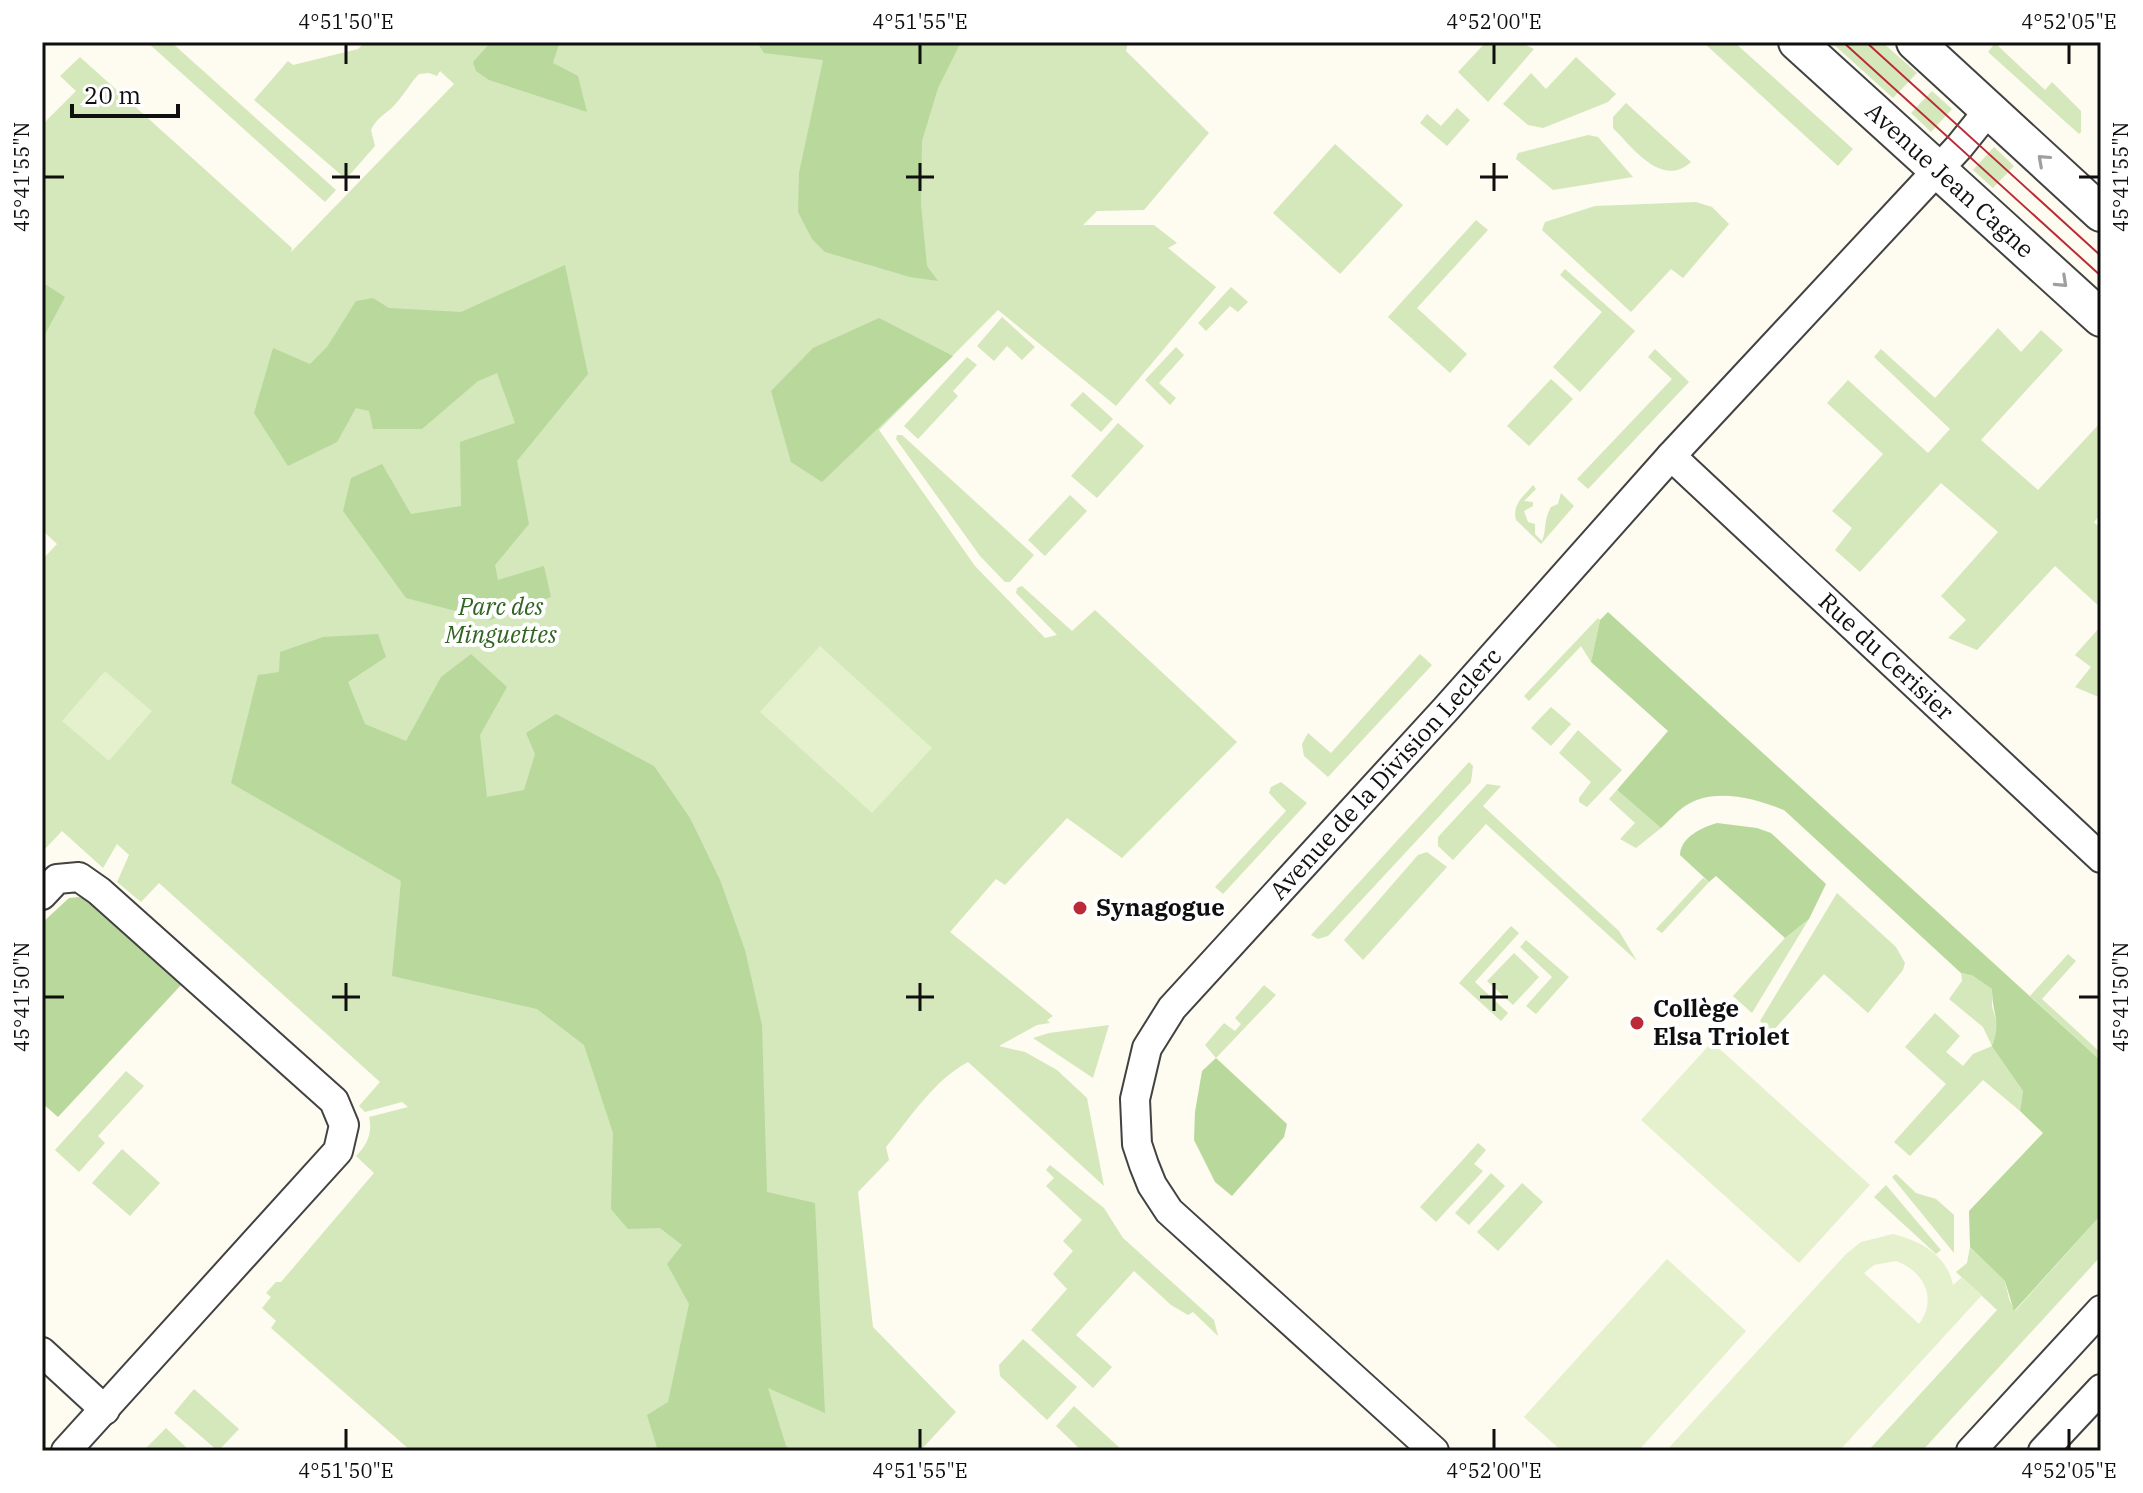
<svg xmlns="http://www.w3.org/2000/svg" width="2143" height="1493" font-family="'IBM Plex Serif',serif">
  <rect width="100%" height="100%" fill="#fefbf1"/>
  <g fill="#d4e8bb">
    <polygon points="147,42 171,42 336,190 325,202"/>
    <path d="M365,42H1128L1126,51L1209,133L1144,210L1097,211L1083,225H1154L1177,243L1168,248L1216,287L1116,406L998,310L879,430L975,566L1045,638L1057,635L1016,593L1017,588L1022,586L1072,631L1095,610L1237,742L1122,858L1067,818L1005,885L996,879L950,932L1053,1016L1047,1020L1050,1023L1037,1025L999,1046L1025,1052L1057,1070L1087,1098L1104,1186L968,1062C934,1080 910,1118 886,1147L889,1160L858,1192L873,1327L956,1412L920,1451H411L271,1328L276,1321L262,1308L271,1297L266,1293L276,1282H281L374,1173L356,1156C367,1146 373,1132 369,1117L408,1107L402,1102L365,1112L359,1106L380,1082L159,883L141,902L117,882L129,855L117,844L103,868L62,831L42,852V560L57,544L42,530V125L76,91L60,76L80,57L292,248L291,252L454,84L440,71L437,76L429,73L419,74C411,82 406,92 398,101C389,113 377,116 371,130L375,146L346,179L254,100L288,61L293,65L358,49Z"/>
    <polygon points="1486,42 1519,42 1534,49 1488,102 1458,72"/>
    <polygon points="1703,42 1734,42 1853,149 1838,166"/>
    <polygon points="1831,42 1882,42 1917,73 1893,98"/>
    <polygon points="1995,43 2045,90 2052,82 2081,111 2081,132 2079,134 1988,52"/>
    <polygon points="1576,57 1616,94 1608,102 1543,128 1528,125 1503,104 1531,73 1546,89"/>
    <polygon points="1932,91 1952,109 1931,132 1911,113"/>
    <path d="M1626,103L1691,162C1662,189 1632,147 1613,128V117Z"/>
    <polygon points="1457,108 1470,120 1447,146 1420,123 1427,114 1441,126"/>
    <polygon points="1588,135 1598,137 1633,177 1553,190 1516,159 1518,153"/>
    <polygon points="1335,144 1403,205 1340,274 1273,213"/>
    <polygon points="1994,147 2014,166 1993,188 1973,170"/>
    <polygon points="1696,202 1712,207 1729,224 1683,278 1671,269 1631,312 1542,230 1545,222 1595,206"/>
    <polygon points="1476,220 1488,230 1417,308 1467,354 1450,373 1388,317"/>
    <polygon points="1565,269 1635,331 1580,392 1553,367 1602,312 1560,275"/>
    <polygon points="1231,287 1248,302 1238,312 1230,306 1206,331 1198,323"/>
    <polygon points="1002,317 1035,347 1022,360 1007,346 994,361 977,346"/>
    <polygon points="1998,328 2021,352 2041,330 2063,350 1981,440 2038,490 2101,422 2101,514 2094,522 2101,529 2101,608 2055,566 1977,650 1948,638 1966,620 1941,596 1998,532 1941,483 1860,572 1835,550 1852,528 1832,511 1883,454 1827,403 1848,380 1928,453 1950,429 1874,357 1881,349 1935,398"/>
    <polygon points="1176,347 1184,355 1159,383 1176,398 1170,405 1145,380"/>
    <polygon points="1655,349 1689,382 1588,489 1577,479 1672,379 1648,357"/>
    <polygon points="967,357 977,365 953,391 958,396 918,439 904,426"/>
    <polygon points="1551,379 1573,399 1529,446 1507,426"/>
    <polygon points="1083,392 1113,419 1101,432 1070,405"/>
    <polygon points="1118,423 1144,446 1097,498 1071,476"/>
    <polygon points="897,435 902,435 1034,555 1010,582 1005,582 980,556 896,439"/>
    <path d="M1533,485L1536,489L1524,501L1533,502V506L1524,511L1528,522L1535,524V534L1542,541C1547,529 1543,521 1551,507L1558,504L1561,493L1574,506L1541,544L1516,520C1512,504 1524,496 1533,485Z"/>
    <polygon points="1070,495 1087,511 1045,556 1028,540"/>
    <polygon points="1598,618 1600,620 1591,662 1581,646 1529,701 1524,696"/>
    <polygon points="2101,626 2101,698 2075,687 2091,667 2075,655"/>
    <polygon points="1420,654 1432,665 1328,777 1304,756 1302,744 1308,733 1331,753"/>
    <polygon points="1551,707 1571,724 1551,746 1531,728"/>
    <polygon points="1578,730 1622,770 1587,807 1579,802 1579,798 1591,782 1559,753"/>
    <polygon points="1469,762 1473,766 1471,782 1328,936 1318,939 1311,935"/>
    <polygon points="1281,782 1307,803 1223,894 1215,887 1286,811 1269,793 1271,787"/>
    <polygon points="1487,784 1501,786 1483,806 1619,931 1637,961 1486,824 1453,860 1438,846 1438,837"/>
    <polygon points="1617,790 1661,828 1636,848 1620,839 1635,823 1609,799"/>
    <polygon points="1427,852 1447,867 1363,960 1344,940 1418,855"/>
    <polygon points="1703,878 1709,882 1662,933 1656,929"/>
    <polygon points="1837,893 1896,947 1905,963 1903,970 1868,1013 1824,974 1772,1032 1760,1021"/>
    <polygon points="1809,919 1752,1013 1733,996 1785,938"/>
    <polygon points="1511,926 1519,933 1475,982 1508,1013 1501,1021 1459,983"/>
    <polygon points="1526,940 1569,977 1536,1014 1526,1006 1552,977 1520,947"/>
    <polygon points="1514,953 1539,977 1513,1005 1487,981"/>
    <polygon points="2068,954 2076,961 2042,999 2101,1053 2101,1061 2030,996"/>
    <polygon points="1961,973 1972,974 1992,989 1992,1006 2011,1073 2023,1091 2020,1111 1983,1080 1910,1156 1894,1142 1946,1084 1905,1047 1935,1013 1960,1036 1946,1052 1963,1066 1973,1054 1992,1046 1983,1027 1949,999 1962,981"/>
    <polygon points="1264,985 1276,995 1216,1058 1205,1045 1224,1023 1235,1031 1241,1024 1235,1018"/>
    <polygon points="1109,1025 1093,1078 1033,1038 1049,1033"/>
    <polygon points="126,1071 144,1086 98,1136 105,1143 79,1172 55,1150"/>
    <polygon points="1478,1143 1486,1150 1474,1164 1483,1171 1436,1222 1420,1207"/>
    <polygon points="122,1149 160,1183 130,1216 92,1183"/>
    <polygon points="1050,1165 1104,1208 1123,1238 1214,1320 1218,1336 1193,1312 1188,1315 1171,1305 1134,1271 1076,1335 1112,1367 1093,1388 1031,1330 1067,1289 1053,1274 1073,1251 1063,1241 1082,1220 1046,1186 1054,1178 1046,1170"/>
    <polygon points="1491,1173 1505,1186 1469,1225 1455,1213"/>
    <polygon points="1896,1174 1916,1193 1936,1199 1954,1215 1954,1253 1892,1177"/>
    <polygon points="1522,1183 1543,1202 1498,1251 1477,1232"/>
    <polygon points="1886,1185 1941,1250 1936,1254 1874,1197"/>
    <polygon points="2101,1215 2101,1256 1922,1451 1868,1451 1997,1310 1956,1272 1967,1263 1970,1247 2005,1281 2009,1299 2015,1311"/>
    <polygon points="1023,1339 1077,1387 1047,1420 1000,1376 999,1365"/>
    <polygon points="194,1389 239,1429 218,1451 174,1413"/>
    <polygon points="1074,1406 1123,1451 1082,1451 1056,1426"/>
    <polygon points="166,1428 190,1451 143,1451"/>
  </g>
  <g fill="#b9d89b">
    <polygon points="491,42 565,42 559,44 553,63 578,76 587,112 489,80 476,71 473,62"/>
    <polygon points="757,42 961,42 938,88 922,141 921,205 927,266 938,281 910,277 825,252 812,239 798,212 799,173 823,60 764,53"/>
    <polygon points="565,265 588,374 517,461 529,524 495,565 498,580 544,566 551,597 490,620 406,598 343,511 351,478 382,464 411,514 461,506 460,442 515,423 497,373 478,381 422,429 373,429 369,411 356,408 337,442 288,466 254,413 273,348 310,364 327,347 356,301 373,298 389,308 461,312"/>
    <polygon points="42,282 65,297 42,340"/>
    <polygon points="879,318 953,356 822,482 791,462 771,391 813,348"/>
    <path d="M1608,612L2101,1061V1215L2014,1311L2005,1281L1970,1247L1969,1211L2043,1133L2020,1111L2023,1091L1992,1046C2002,1022 1992,1014 1992,989L1972,975L1961,973L1784,810C1754,798 1714,787 1685,806C1676,812 1669,821 1661,828L1617,790L1668,731L1591,662L1600,620Z"/>
    <polygon points="378,634 386,657 348,682 365,724 406,741 441,677 471,654 507,687 480,735 487,797 524,790 535,754 526,733 556,714 654,766 690,818 720,880 745,950 762,1025 767,1192 815,1203 825,1413 768,1388 786,1446 792,1451 658,1451 647,1415 668,1402 689,1304 667,1264 682,1245 660,1228 628,1229 611,1209 613,1133 584,1045 537,1009 392,976 401,881 231,783 258,675 279,672 280,652 323,637"/>
    <path d="M1717,823L1757,828L1771,833L1826,884L1809,919L1785,938L1716,876L1709,882L1680,855C1681,837 1701,828 1717,823Z"/>
    <polygon points="79,897 92,901 182,984 58,1117 42,1103 42,923 69,898"/>
    <polygon points="1216,1058 1287,1124 1284,1137 1232,1196 1215,1182 1194,1140 1195,1112 1202,1071"/>
  </g>
  <g fill="#e5f0cc" fill-rule="evenodd">
    <polygon points="820,646 932,748 872,813 760,712"/>
    <polygon points="105,671 152,711 109,761 62,721"/>
    <polygon points="1712,1042 1870,1185 1799,1263 1641,1120"/>
    <path d="M1893,1234C1921,1241 1947,1255 1953,1285L1962,1277L1982,1295L1839,1451H1666L1846,1254L1861,1242ZM1896,1261C1924,1271 1938,1299 1919,1324L1864,1273L1874,1265Z"/>
    <polygon points="1667,1259 1746,1331 1638,1451 1562,1451 1524,1417"/>
  </g>
  <g fill="none" stroke-linecap="round" stroke-linejoin="round">
    <g stroke="#424242" stroke-width="32">
      <g id="minor">
        <path id="s1" d="M1671,456L2101,858"/>
        <polyline points="42,895 57,879 79,877 99,891 334,1101 344,1125 338,1151 66,1451"/>
        <polyline points="42,1352 105,1410"/>
        <path id="s2" d="M1434,1451L1169,1211L1152,1185L1144,1165L1137,1144L1135,1099L1147,1048L1172,1008L1445,710L1671,456L1959,147L1988,111"/>
        <polyline points="1971,1451 2101,1310"/>
        <polyline points="2043,1451 2101,1389"/>
      </g>
    </g>
    <g stroke="#424242" stroke-width="40">
      <g id="tertiary">
        <path id="s3" d="M1797,42L2101,318"/>
        <polyline points="1915,42 2101,213"/>
      </g>
    </g>
    <use href="#minor" stroke="#fff" stroke-width="28"/>
    <use href="#tertiary" stroke="#fff" stroke-width="36"/>
    <g stroke="#ba2b37" stroke-width="2">
      <polyline points="1843,42 2101,276"/>
      <polyline points="1866,42 2101,256"/>
    </g>
  </g>
  <defs><path id="oneway-chevron" d="M-2-3.5L2.5 0L-2 3.5" fill="none" stroke-width="1.6" stroke-linecap="round" stroke-linejoin="round" transform="scale(2)"/></defs>
  <g stroke="#9f9f9f">
    <use href="#oneway-chevron" transform="translate(2043 160) rotate(-138)"/>
    <use href="#oneway-chevron" transform="translate(2062 282) rotate(43)"/>
  </g>
  <path fill="none" stroke="#0f0f0f" stroke-width="3" d="M346,44V64M920,44V64M1494,44V64M2069,44V64M346,163V191M920,163V191M1494,163V191M44,177H64M332,177H360M906,177H934M1480,177H1508M2079,177H2099M346,983V1011M920,983V1011M1494,983V1011M44,997H64M332,997H360M906,997H934M1480,997H1508M2079,997H2099M346,1429V1449M920,1429V1449M1494,1429V1449M2069,1429V1449"/>
  <g fill="#ba2b37" stroke="#fff" stroke-width="3">
    <circle cx="1080" cy="908" r="8"/>
    <circle cx="1637" cy="1023" r="8"/>
  </g>
  <g text-anchor="middle" stroke-width="8" stroke-linejoin="round" paint-order="stroke">
    <g font-size="24" fill="#0f0f0f" stroke="#fff">
      <text dy="8" stroke="none"><textPath href="#s3" startOffset="206">Avenue Jean Cagne</textPath></text>
      <text dy="8" stroke="none"><textPath href="#s1" startOffset="294">Rue du Cerisier</textPath></text>
      <text dy="8" stroke="none"><textPath href="#s2" startOffset="894">Avenue de la Division Leclerc</textPath></text>
    </g>
    <g font-size="24" font-style="italic" fill="#316421" stroke="#fff">
      <text x="501" y="615">Parc des<tspan x="501" dy="28">Minguettes</tspan></text>
    </g>
    <g font-size="24" font-weight="bold" fill="#0f0f0f" stroke="#fff" text-anchor="start">
      <text x="1096" y="916">Synagogue</text>
      <text x="1653" y="1017">Collège<tspan x="1653" dy="28">Elsa Triolet</tspan></text>
    </g>
  </g>
  <rect width="2143" height="1493" fill="none" stroke="#ffffff" stroke-width="88"/>
  <path d="M72 104v12h106v-12" fill="none" stroke="#0f0f0f" stroke-width="4"/>
  <text x="84" y="104" font-size="24" fill="#0f0f0f" stroke="#ffffff" stroke-width="6" paint-order="stroke">20 m</text>
  <rect x="44" y="44" width="2055" height="1405" fill="none" stroke="#0f0f0f" stroke-width="3"/>
  <g font-size="20" text-anchor="middle" fill="#0f0f0f">
    <text x="346" y="29">4°51'50"E</text>
    <text x="920" y="29">4°51'55"E</text>
    <text x="1494" y="29">4°52'00"E</text>
    <text x="2069" y="29">4°52'05"E</text>
    <text transform="translate(22 177) rotate(-90)" y="7">45°41'55"N</text>
    <text transform="translate(2121 177) rotate(-90)" y="7">45°41'55"N</text>
    <text transform="translate(22 997) rotate(-90)" y="7">45°41'50"N</text>
    <text transform="translate(2121 997) rotate(-90)" y="7">45°41'50"N</text>
    <text x="346" y="1478">4°51'50"E</text>
    <text x="920" y="1478">4°51'55"E</text>
    <text x="1494" y="1478">4°52'00"E</text>
    <text x="2069" y="1478">4°52'05"E</text>
  </g>
</svg>
